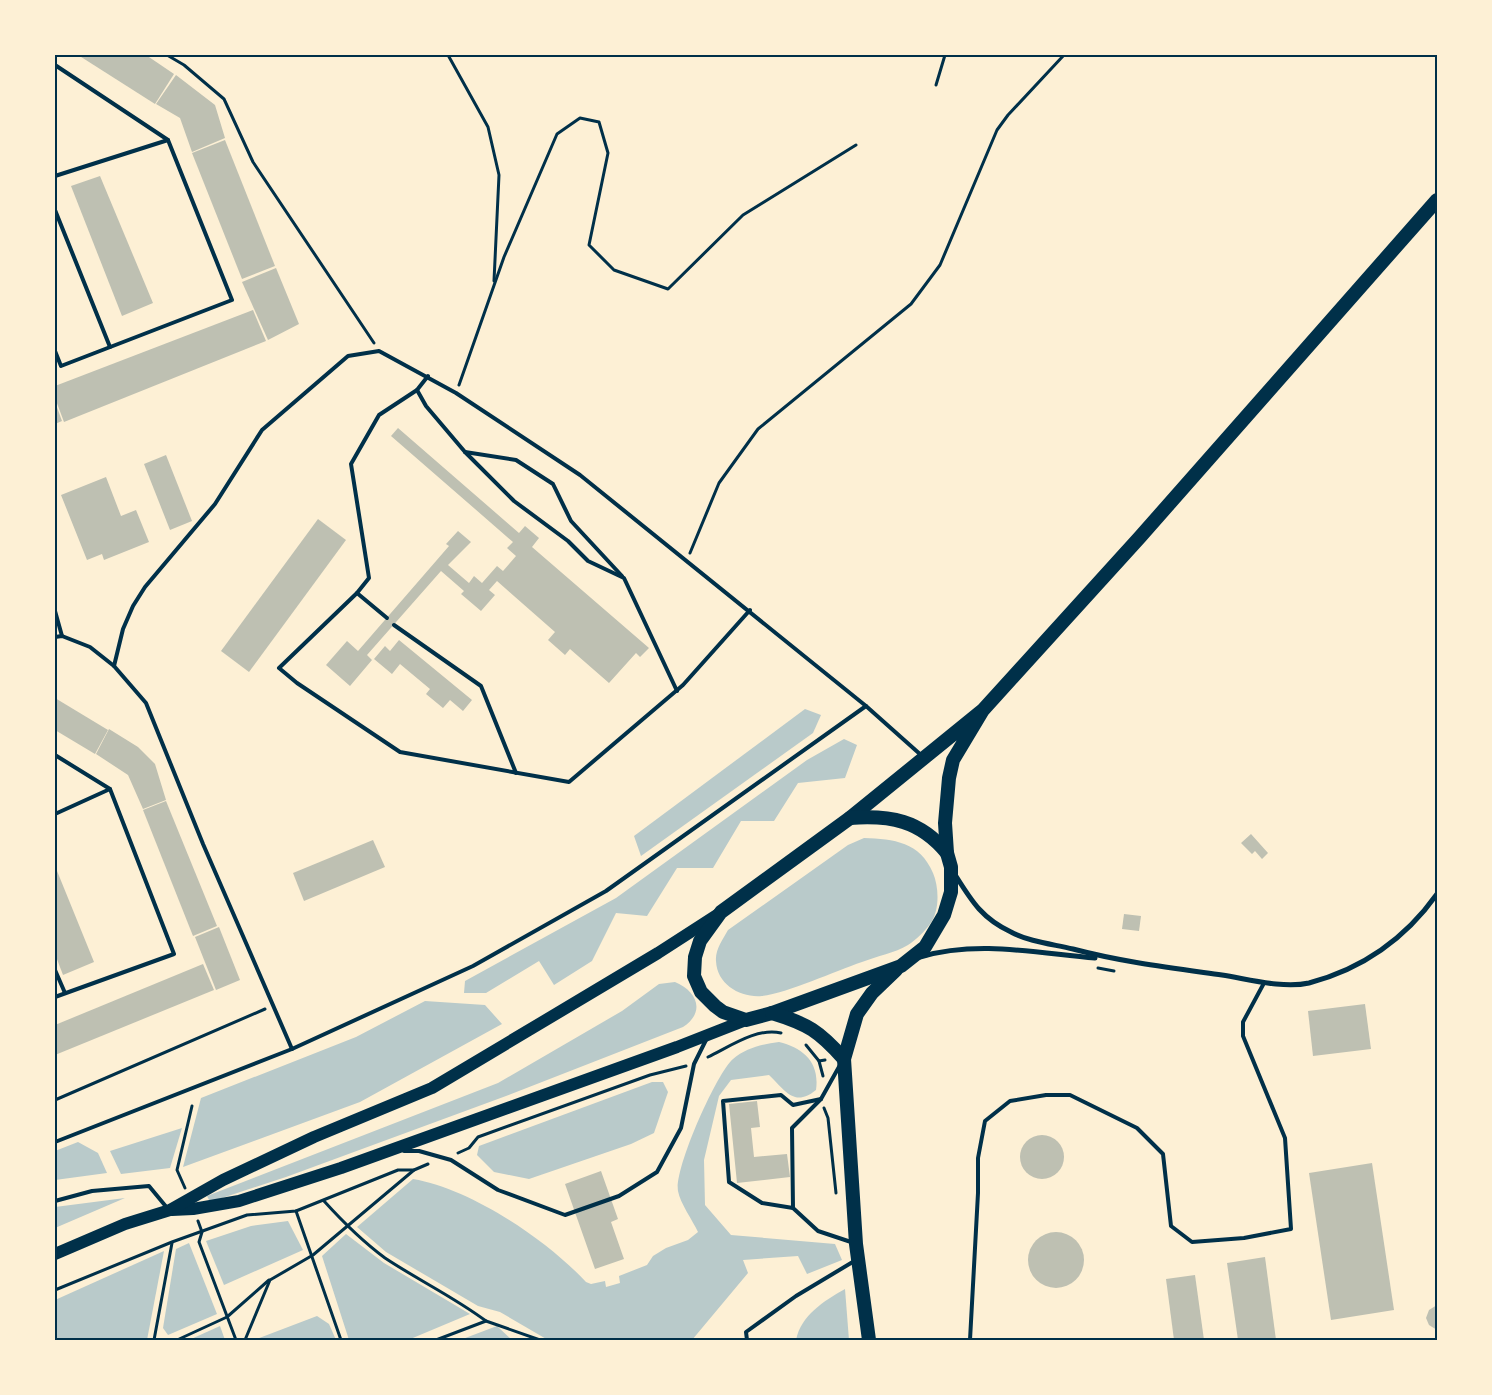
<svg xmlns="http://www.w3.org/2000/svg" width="1492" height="1395" font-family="'IBM Plex Sans',sans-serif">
  <rect width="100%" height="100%" fill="#fdf0d5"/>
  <g fill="#b9caca">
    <polygon points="805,709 821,715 813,733 641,856 634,836"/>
    <polygon points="844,739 857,745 845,778 798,783 774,821 741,821 713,868 677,868 647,916 616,913 592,961 554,985 539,961 486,993 464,993 465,981 616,898 807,760"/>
    <path d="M864,838C894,839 920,842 933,873C939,887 940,911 930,924C925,931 916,940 908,945C895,953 877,956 862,962C835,971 788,993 762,996C741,998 717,985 716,961C715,950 723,939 728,930L848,845Z"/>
    <path d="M675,982C697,991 706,1012 683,1027L506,1096L286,1177L210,1202L207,1196L498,1083L622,1011L659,984Z"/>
    <polygon points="425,1001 485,1005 502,1024 360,1102 183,1167 201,1098 356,1037"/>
    <path d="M779,1042C803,1048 820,1062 816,1090C794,1108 785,1090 769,1075L731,1080L719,1096L704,1160L705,1205L731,1235L835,1244L842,1260L807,1274L798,1256L743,1260L748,1273L692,1340H548L500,1312L478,1306L386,1252L357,1227L413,1179C471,1189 546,1239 586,1282L591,1284L605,1281L606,1287L620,1283L619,1276L647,1265L653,1256L666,1248L688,1240L698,1232C693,1221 680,1203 678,1191C674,1169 716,1074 733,1059C746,1048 763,1044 779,1042Z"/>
    <polygon points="652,1082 663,1082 668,1092 654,1133 631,1144 529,1179 494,1172 477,1155 479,1146"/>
    <polygon points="182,1128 170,1168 121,1174 110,1151"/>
    <polygon points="78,1142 98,1153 107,1173 55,1180 55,1151"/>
    <polygon points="125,1198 55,1228 55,1207"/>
    <polygon points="288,1221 303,1250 224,1285 206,1241 251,1226"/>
    <polygon points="346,1234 384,1263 470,1314 408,1340 349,1340 322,1256"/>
    <polygon points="189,1243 217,1314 168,1335 163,1328 176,1249"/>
    <polygon points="164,1251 147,1340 55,1340 55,1300"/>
    <path d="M845,1289L849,1340H796C801,1315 824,1301 845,1289Z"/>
    <polygon points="317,1316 329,1324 336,1340 254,1340"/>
    <polygon points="220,1326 225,1340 189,1340"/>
    <polygon points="497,1326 512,1340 460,1340"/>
  </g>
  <g fill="#bec0b2">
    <polygon points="78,55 146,55 174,74 155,104"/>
    <polygon points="176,75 215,105 225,138 192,152 180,118 156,104"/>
    <polygon points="225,140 275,266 242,279 192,153"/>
    <polygon points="100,176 153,303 122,316 71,186"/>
    <polygon points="276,268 299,324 268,340 242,282"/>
    <polygon points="253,310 266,341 64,422 55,398 55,386"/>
    <polygon points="55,402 62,421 55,424"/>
    <polygon points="398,428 519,533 525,526 539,538 532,547 649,648 640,657 636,653 609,683 570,649 565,655 548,640 555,632 497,581 489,590 495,595 481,611 461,594 464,591 441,571 367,655 372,660 350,686 326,665 347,641 358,651 449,546 446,544 458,531 471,542 448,565 469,583 474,576 482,583 497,566 503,571 516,556 507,548 513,542 391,436"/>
    <polygon points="166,455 192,521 170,530 144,464"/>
    <polygon points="106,477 121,516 136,510 149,542 104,560 102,554 87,560 61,495"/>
    <polygon points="318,519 346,540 249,672 221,651"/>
    <polygon points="399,640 472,700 463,711 450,700 443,708 426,694 430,689 400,664 392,674 374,659 385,646 390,651"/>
    <polygon points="55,698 108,730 95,754 55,730"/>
    <polygon points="109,729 138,747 155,764 166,800 143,809 128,775 96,754"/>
    <polygon points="166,801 217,926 193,936 143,810"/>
    <polygon points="1251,834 1268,853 1262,859 1255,851 1252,854 1241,843"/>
    <polygon points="373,840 385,867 304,901 293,873"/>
    <polygon points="55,866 94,962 63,975 55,954"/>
    <polygon points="1124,914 1141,916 1139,931 1122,929"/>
    <polygon points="219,927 240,980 216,990 195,937"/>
    <polygon points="203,964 214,990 55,1055 55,1025"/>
    <polygon points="1365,1004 1371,1049 1313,1056 1308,1011"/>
    <polygon points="757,1101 760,1127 751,1128 754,1157 787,1154 790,1177 737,1183 729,1104"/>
    <circle cx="1042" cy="1157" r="22"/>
    <polygon points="1372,1163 1394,1310 1331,1320 1309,1173"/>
    <polygon points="601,1171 618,1219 611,1222 624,1259 595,1269 565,1184"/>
    <circle cx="1056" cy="1260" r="28"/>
    <polygon points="1265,1257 1276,1340 1238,1340 1227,1263"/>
    <polygon points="1195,1275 1204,1340 1174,1340 1166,1279"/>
    <polygon points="1437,1305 1437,1330 1429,1325 1426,1318 1429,1310"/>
  </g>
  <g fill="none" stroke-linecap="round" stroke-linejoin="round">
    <g stroke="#003049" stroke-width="3">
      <polyline points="167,55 184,65 224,99 253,162 374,343"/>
      <polyline points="448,55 488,127 499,175 494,281"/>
      <polyline points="936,85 945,55"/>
      <polyline points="459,385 504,257 557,134 580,118 599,122 608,153 589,245 614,270 668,289 743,215 856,145"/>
      <polyline points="690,553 719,483 758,429 911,304 940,265 997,130 1008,115 1064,55"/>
      <polyline points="1098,968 1114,971"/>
      <polyline points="806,1045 819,1061 825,1060"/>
      <path d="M708,1057C729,1047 757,1027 781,1033"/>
      <polyline points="819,1061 823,1076"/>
      <polyline points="55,1100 265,1009"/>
      <polyline points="824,1108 828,1118 836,1193"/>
      <polyline points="458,1153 469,1148 478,1137 650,1075 686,1066"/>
      <polyline points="185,1188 177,1170 192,1106"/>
      <path d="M324,1201C343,1222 362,1241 385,1258C418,1280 454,1297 486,1321"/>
      <polyline points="296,1211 341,1340"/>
      <polyline points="198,1221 202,1232 199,1242 236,1340"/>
      <polyline points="55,1290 172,1242 247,1215 296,1211 398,1170 414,1170 428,1164"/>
      <polyline points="154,1340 172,1243"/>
      <polyline points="177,1340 227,1317 269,1280"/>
      <polyline points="245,1340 270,1280 313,1255 414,1170"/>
      <polyline points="436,1340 486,1321 540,1340"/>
    </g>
    <g stroke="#003049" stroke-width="4">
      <polyline points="55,65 168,140 232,300 61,366 55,351"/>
      <polyline points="55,176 168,140"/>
      <polyline points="55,210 110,347"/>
      <polyline points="428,376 417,390 379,415 351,464 369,578 357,593 279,668 297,683 400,752 569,782 683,685 750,610"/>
      <polyline points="417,390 426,406 465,452 514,501 568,541 588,561 624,578 677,691"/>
      <polyline points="465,452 516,460 553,484 571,521 622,576"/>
      <polyline points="357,593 387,618"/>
      <polyline points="55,611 62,636"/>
      <polyline points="394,625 481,686 516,773"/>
      <polyline points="55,637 62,636 90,647 114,666 146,703 203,844 292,1049"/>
      <polyline points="114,666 123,629 133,606 145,587 215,504 262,430 348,356 379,351 456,393 580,475 866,706 921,755"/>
      <polyline points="55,755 110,789 174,954 55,997"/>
      <polyline points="55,814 110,789"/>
      <polyline points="55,970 65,993"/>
      <polyline points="821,1099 793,1105 781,1095 723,1101 729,1182 762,1203 793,1208 818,1231 851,1242"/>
      <polyline points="55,1142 292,1049 473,966 606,891 866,706"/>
      <polyline points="404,1151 419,1151 451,1160 498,1190 565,1215 619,1196 657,1172 681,1128 694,1064 706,1040"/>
      <polyline points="55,1201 92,1191 149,1186 168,1209"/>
      <polyline points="793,1208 792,1128 821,1099 840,1065"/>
      <polyline points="747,1340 746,1332 796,1296 856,1260"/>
      <polyline points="970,1340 978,1193 978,1158 985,1121 1010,1101 1046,1095 1070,1095 1137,1128 1163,1154 1171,1226 1192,1242 1244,1238 1291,1229 1285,1138 1243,1036 1243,1022 1264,983"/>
    </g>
    <g stroke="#003049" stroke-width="5">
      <path d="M954,873C971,900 981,918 1011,932C1030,942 1052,944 1073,949C1122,962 1172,968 1222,975C1248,979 1283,989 1309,983C1362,969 1405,939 1437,894"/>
      <path d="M920,957C977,940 1037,953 1095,958"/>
    </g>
    <g stroke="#003049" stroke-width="12">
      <polyline points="172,1210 193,1209 239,1201 341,1168 677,1047 746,1020"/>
      <polyline points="55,1254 125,1224 170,1210 223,1180 314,1137 432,1088 658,953 720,913"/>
    </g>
    <g stroke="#003049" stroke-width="14">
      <polyline points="983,710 850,818 721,912 700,941 695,957 694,976 701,992 715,1006 723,1012 746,1020 772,1013 901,966 925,947 944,915 951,892 951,867 947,853 945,823 949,778 953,760 983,710 1140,537 1437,200"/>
      <path d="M850,818C890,815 920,820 947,853"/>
      <path d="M772,1013C808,1024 819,1031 844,1059"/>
      <polyline points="869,1340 856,1244 844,1059 857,1014 872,993 896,970"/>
    </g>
  </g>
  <rect width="1492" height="1395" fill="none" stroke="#fdf0d5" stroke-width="112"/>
  <rect x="56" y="56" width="1380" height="1283" fill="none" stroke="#003049" stroke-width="2"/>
</svg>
